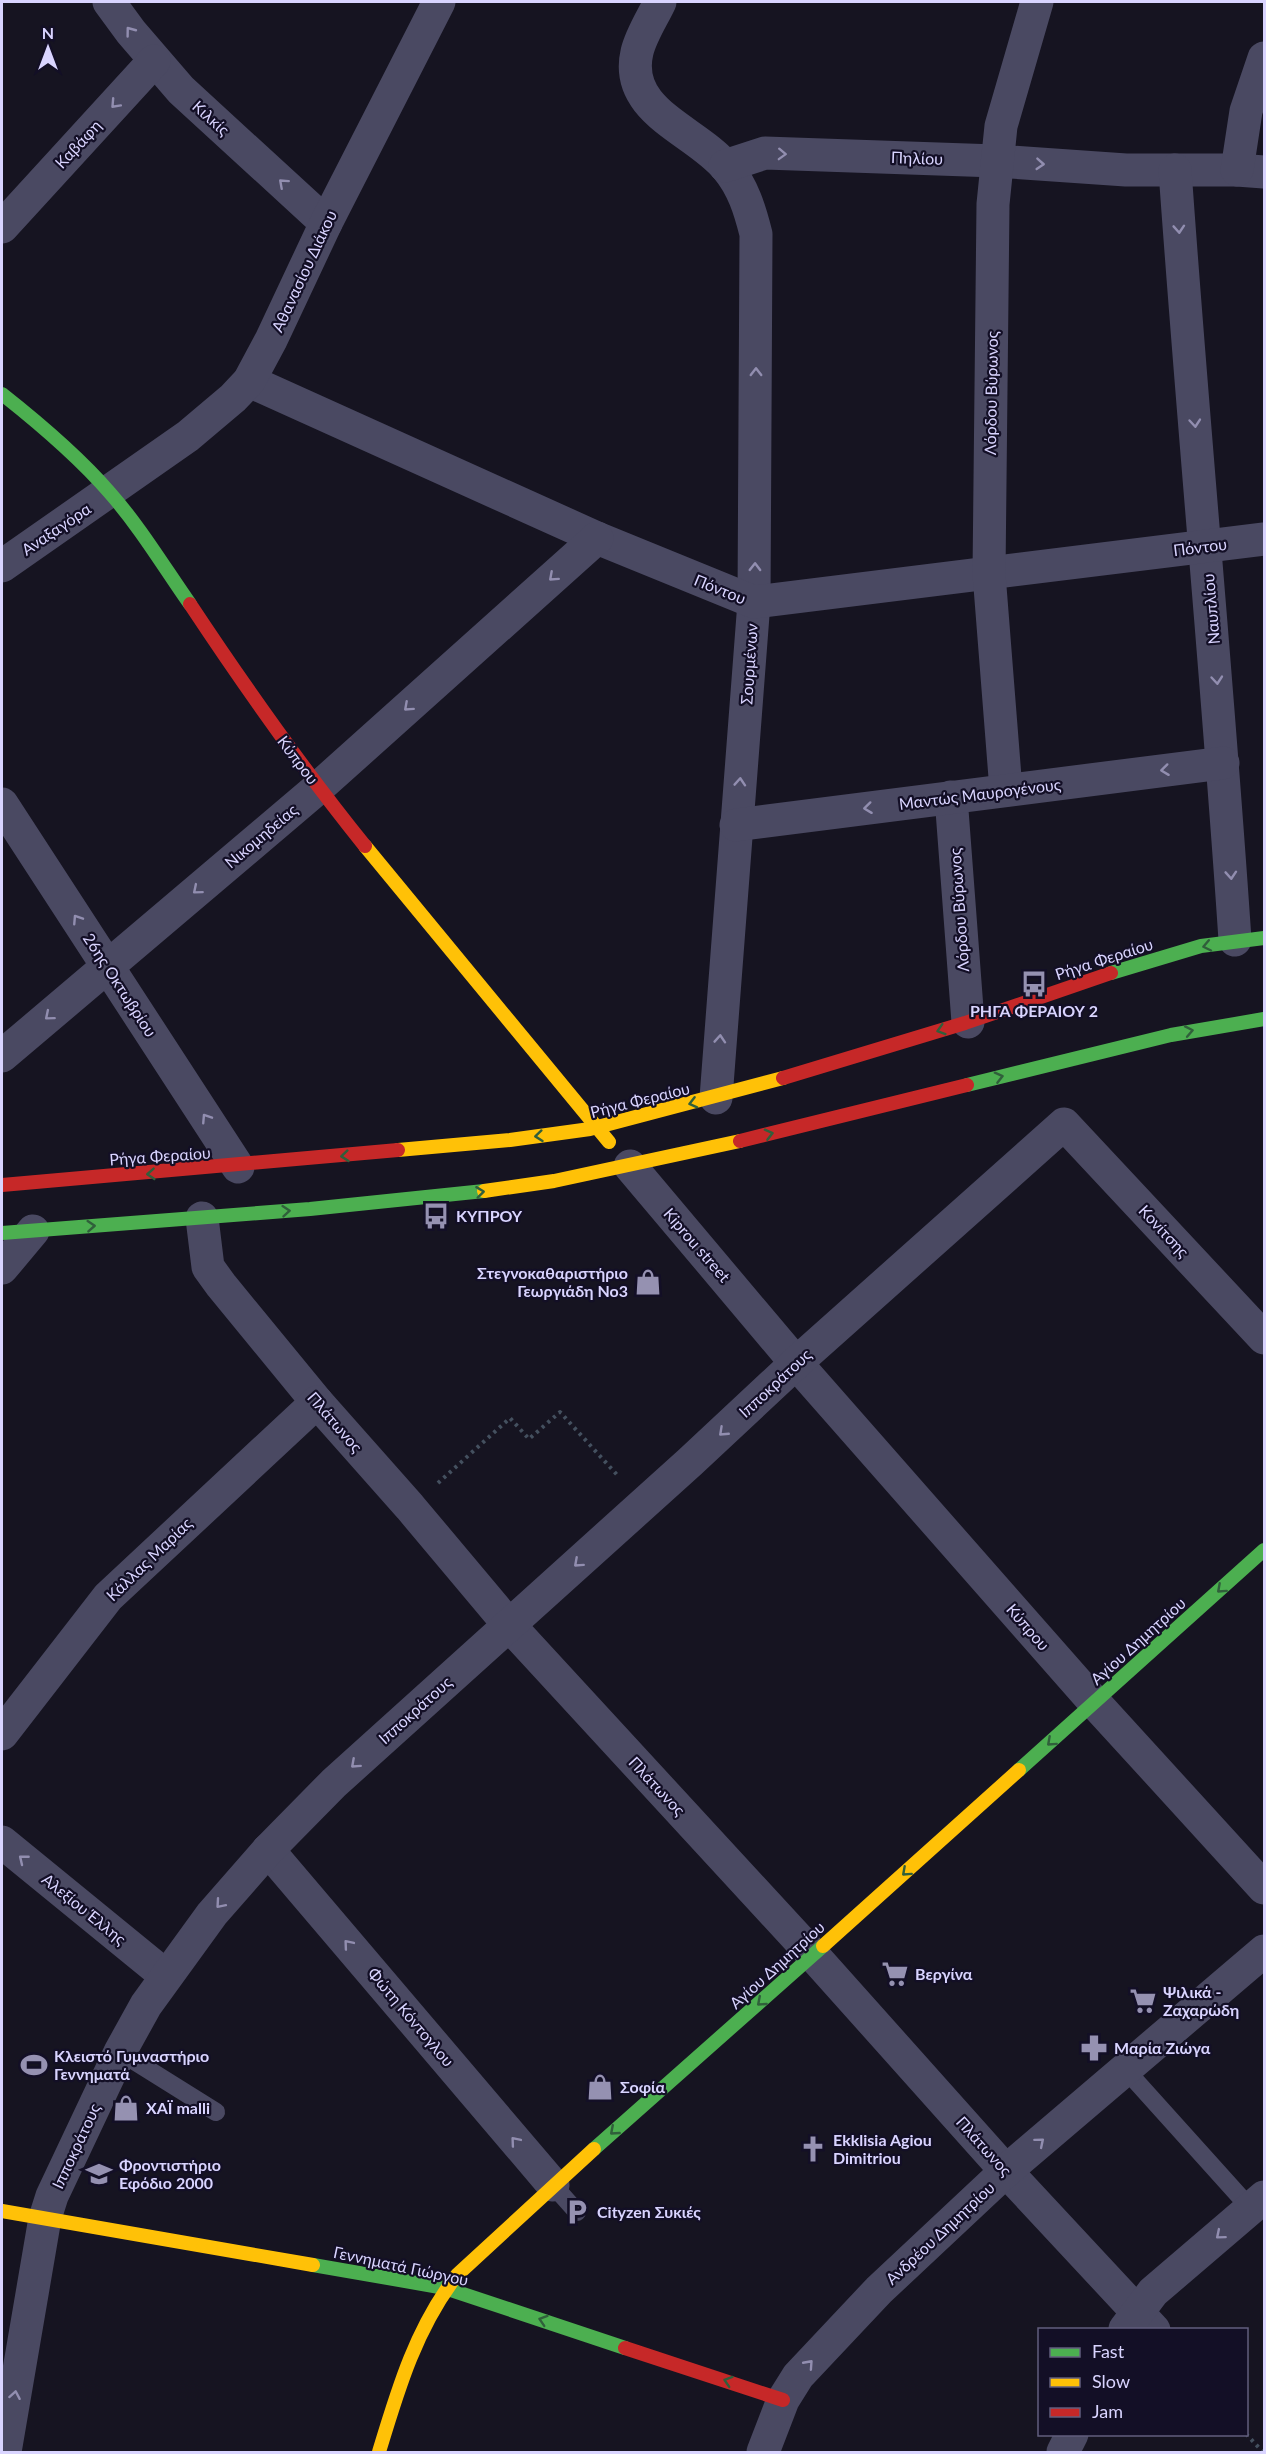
<svg xmlns="http://www.w3.org/2000/svg" width="1266" height="2454" font-family="Lato,sans-serif">
  <rect width="100%" height="100%" fill="#161421"/>
  <g fill="none" stroke-linecap="round" stroke-linejoin="round">
    <g stroke="#44505f" stroke-width="4" stroke-dasharray="3 4.5" stroke-linecap="butt">
      <polyline points="438,1483 510,1418 529,1439 560,1412 619,1477"/>
      <polyline points="1246,2434 1263,2452"/>
    </g>
    <g stroke="#4a4962" stroke-width="18">
      <polyline points="120,2052 216,2112"/>
      <polyline points="1125,2069 1251,2209"/>
      <polyline points="553,2185 577,2212"/>
    </g>
    <g stroke="#4a4962" stroke-width="33">
      <polyline points="109,2 131,32 181,90 326,223"/>
      <path d="M660,2C653,17 641,35 637,52C623,112 696,130 727,168C743,187 750,210 756,234L754,602L716,1098"/>
      <polyline points="725,166 765,153 996,161 1126,170 1237,170 1264,172"/>
      <path d="M1175,170C1193,427 1218,683 1235,940"/>
      <polyline points="1237,170 1246,111 1264,58"/>
      <polyline points="2,227 154,61"/>
      <polyline points="249,381 597,538 754,602 1264,539"/>
      <polyline points="2,566 188,436 233,398 249,381 271,340 326,223 439,2"/>
      <polyline points="1006,790 989,574 993,204 1001,126 1037,2"/>
      <polyline points="951,797 968,1022"/>
      <polyline points="2,804 238,1167"/>
      <polyline points="736,825 1223,763"/>
      <polyline points="2,1056 318,788 597,538"/>
      <polyline points="630,1166 796,1363 1095,1703 1264,1888"/>
      <polyline points="202,1218 208,1267 221,1285 317,1402 410,1507 509,1625 813,1955 1006,2171 1154,2330"/>
      <polyline points="2,1268 33,1231"/>
      <polyline points="2,1734 108,1597 317,1402"/>
      <polyline points="2,1842 166,1976"/>
      <polyline points="268,1850 553,2185"/>
      <polyline points="1125,2329 1153,2292 1264,2197"/>
      <polyline points="5,2452 45,2218 52,2196 120,2052 146,2005 212,1914 268,1850 334,1783 690,1462 796,1363 1064,1124 1264,1338"/>
      <polyline points="763,2452 783,2400 798,2376 879,2290 1006,2171 1264,1951"/>
      <polyline points="1063,2452 1072,2434"/>
    </g>
    <g stroke="#4caf50" stroke-width="14">
      <path d="M2,394C40,424 78,456 110,493C140,527 164,567 190,604"/>
      <polyline points="1111,973 1201,946 1264,938"/>
      <polyline points="967,1085 1171,1035 1264,1019"/>
      <polyline points="2,1233 310,1209 484,1191"/>
      <polyline points="1019,1770 1264,1550"/>
      <polyline points="594,2149 823,1946"/>
      <polyline points="313,2265 445,2288 625,2348"/>
    </g>
    <g stroke="#ffc107" stroke-width="14">
      <polyline points="365,846 609,1142"/>
      <polyline points="398,1150 510,1140 590,1129 783,1078"/>
      <polyline points="484,1191 554,1181 740,1141"/>
      <polyline points="823,1946 1019,1770"/>
      <polyline points="2,2211 313,2265"/>
      <path d="M379,2452C398,2389 416,2328 457,2275L594,2149"/>
    </g>
    <g stroke="#c62828" stroke-width="14">
      <path d="M190,604C245,687 302,768 365,846"/>
      <polyline points="783,1078 965,1023 1111,973"/>
      <polyline points="740,1141 967,1085"/>
      <polyline points="2,1185 398,1150"/>
      <polyline points="625,2348 783,2400"/>
    </g>
  </g>
  <defs><path id="oneway-chevron" d="M-2-3.5L2.5 0L-2 3.5" fill="none" stroke-width="1.6" stroke-linecap="round" stroke-linejoin="round" transform="scale(1.5)"/></defs>
  <g stroke="#928eb0">
    <use href="#oneway-chevron" transform="translate(130 31) rotate(-127)"/>
    <use href="#oneway-chevron" transform="translate(115 104) rotate(133)"/>
    <use href="#oneway-chevron" transform="translate(782 154) rotate(2)"/>
    <use href="#oneway-chevron" transform="translate(1040 164) rotate(4)"/>
    <use href="#oneway-chevron" transform="translate(283 183) rotate(-138)"/>
    <use href="#oneway-chevron" transform="translate(1179 229) rotate(86)"/>
    <use href="#oneway-chevron" transform="translate(756 372) rotate(-90)"/>
    <use href="#oneway-chevron" transform="translate(1195 423) rotate(85)"/>
    <use href="#oneway-chevron" transform="translate(755 567) rotate(-89)"/>
    <use href="#oneway-chevron" transform="translate(553 577) rotate(138)"/>
    <use href="#oneway-chevron" transform="translate(1217 680) rotate(85)"/>
    <use href="#oneway-chevron" transform="translate(408 707) rotate(138)"/>
    <use href="#oneway-chevron" transform="translate(1165 770) rotate(173)"/>
    <use href="#oneway-chevron" transform="translate(740 782) rotate(-86)"/>
    <use href="#oneway-chevron" transform="translate(868 808) rotate(173)"/>
    <use href="#oneway-chevron" transform="translate(1231 875) rotate(86)"/>
    <use href="#oneway-chevron" transform="translate(197 890) rotate(140)"/>
    <use href="#oneway-chevron" transform="translate(77 919) rotate(-123)"/>
    <use href="#oneway-chevron" transform="translate(49 1016) rotate(140)"/>
    <use href="#oneway-chevron" transform="translate(720 1039) rotate(-86)"/>
    <use href="#oneway-chevron" transform="translate(206 1118) rotate(-123)"/>
    <use href="#oneway-chevron" transform="translate(723 1432) rotate(137)"/>
    <use href="#oneway-chevron" transform="translate(578 1563) rotate(138)"/>
    <use href="#oneway-chevron" transform="translate(355 1764) rotate(138)"/>
    <use href="#oneway-chevron" transform="translate(23 1859) rotate(-141)"/>
    <use href="#oneway-chevron" transform="translate(220 1904) rotate(131)"/>
    <use href="#oneway-chevron" transform="translate(348 1944) rotate(-130)"/>
    <use href="#oneway-chevron" transform="translate(515 2141) rotate(-130)"/>
    <use href="#oneway-chevron" transform="translate(1040 2142) rotate(-40)"/>
    <use href="#oneway-chevron" transform="translate(1220 2235) rotate(140)"/>
    <use href="#oneway-chevron" transform="translate(809 2364) rotate(-48)"/>
    <use href="#oneway-chevron" transform="translate(15 2395) rotate(-80)"/>
  </g>
  <g stroke="#305f3b">
    <use href="#oneway-chevron" transform="translate(1207 946) rotate(168)"/>
    <use href="#oneway-chevron" transform="translate(941 1030) rotate(163)"/>
    <use href="#oneway-chevron" transform="translate(1189 1031) rotate(-11)"/>
    <use href="#oneway-chevron" transform="translate(999 1077) rotate(-14)"/>
    <use href="#oneway-chevron" transform="translate(693 1103) rotate(166)"/>
    <use href="#oneway-chevron" transform="translate(769 1134) rotate(-14)"/>
    <use href="#oneway-chevron" transform="translate(539 1136) rotate(174)"/>
    <use href="#oneway-chevron" transform="translate(345 1156) rotate(174)"/>
    <use href="#oneway-chevron" transform="translate(151 1174) rotate(176)"/>
    <use href="#oneway-chevron" transform="translate(480 1192) rotate(-7)"/>
    <use href="#oneway-chevron" transform="translate(286 1211) rotate(-5)"/>
    <use href="#oneway-chevron" transform="translate(91 1226) rotate(-4)"/>
    <use href="#oneway-chevron" transform="translate(1221 1589) rotate(138)"/>
    <use href="#oneway-chevron" transform="translate(1051 1742) rotate(138)"/>
    <use href="#oneway-chevron" transform="translate(906 1872) rotate(138)"/>
    <use href="#oneway-chevron" transform="translate(761 2002) rotate(139)"/>
    <use href="#oneway-chevron" transform="translate(614 2131) rotate(139)"/>
    <use href="#oneway-chevron" transform="translate(543 2320) rotate(-162)"/>
    <use href="#oneway-chevron" transform="translate(728 2381) rotate(-162)"/>
  </g>
  <defs>
    <g id="bus-bare" transform="scale(2.07)"><path d="M-5-6H5V4H4V6H2V4H-2V6H-4V4H-5ZM-3.5-4V0h7V-4ZM-3.5 1.2v1.5H-2V1.2ZM2 1.2v1.5H3.5V1.2Z" fill="#9591b1" stroke="#130f26" stroke-width="2.5" paint-order="stroke"/></g>
    <g id="shop-bare" transform="scale(2.07)"><path d="M-5-2.5h2.3a2.7 3.5 0 0 1 5.4 0H5L5.5 6h-11ZM-1.5-2.5h3a1.5 2.3 0 0 0-3 0Z" fill="#9591b1" stroke="#130f26" stroke-width="2.5" paint-order="stroke"/></g>
    <g id="supermarket-bare" transform="scale(2.07)"><path d="M-6-5.5h2.5l.6 2H6L4.5 2H-2.5L-4.4-4H-6ZM-1.5 3.2a1.3 1.3 0 1 0 .1 0ZM3 3.2a1.3 1.3 0 1 0 .1 0Z" fill="#9591b1" stroke="#130f26" stroke-width="2.5" paint-order="stroke"/></g>
    <g id="pharmacy-bare" transform="scale(2.07)"><path d="M-2-6h4v4h4v4h-4v4h-4v-4h-4v-4h4Z" fill="#9591b1" stroke="#130f26" stroke-width="2.5" paint-order="stroke"/></g>
    <g id="stadium-bare" transform="scale(2.07)"><path d="M0-5a6.5 5 0 1 0 0 10a6.5 5 0 1 0 0-10ZM-3.5-1.8h7v3.6h-7Z" fill="#9591b1" stroke="#130f26" stroke-width="2.5" paint-order="stroke"/></g>
    <g id="church-bare" transform="scale(2.07)"><path d="M-1.2-6h2.4v3.5h3.3v2.4h-3.3V6h-2.4V-.1h-3.3v-2.4h3.3Z" fill="#9591b1" stroke="#130f26" stroke-width="2.5" paint-order="stroke"/></g>
    <g id="school-bare" transform="scale(2.07)"><path d="M0-5L7-2L0 1L-7-2ZM-4 1L0 2.5L4 1V4Q0 6-4 4Z" fill="#9591b1" stroke="#130f26" stroke-width="2.5" paint-order="stroke"/></g>
    <g id="parking-bare" transform="scale(2.07)"><path d="M-3.5-5.5H1a3.5 3.5 0 0 1 0 7H-1V5.5H-3.5ZM-1-3.4V-.6H.8a1.4 1.4 0 0 0 0-2.8Z" fill="#9591b1" stroke="#130f26" stroke-width="2.5" paint-order="stroke"/></g>
  </defs>
  <g fill-rule="evenodd">
    <use href="#bus-bare" x="1034" y="984"/>
    <use href="#bus-bare" x="436" y="1216"/>
    <use href="#shop-bare" x="648" y="1282"/>
    <use href="#supermarket-bare" x="895" y="1974"/>
    <use href="#supermarket-bare" x="1143" y="2001"/>
    <use href="#pharmacy-bare" x="1094" y="2048"/>
    <use href="#stadium-bare" x="34" y="2065"/>
    <use href="#shop-bare" x="600" y="2087"/>
    <use href="#shop-bare" x="126" y="2108"/>
    <use href="#church-bare" x="813" y="2149"/>
    <use href="#school-bare" x="99" y="2174"/>
    <use href="#parking-bare" x="577" y="2212"/>
  </g>
  <g text-anchor="middle" stroke-width="4.5" stroke-linejoin="round" paint-order="stroke">
    <g font-size="16" fill="#d9d4ff" stroke="#130f26">
      <text transform="translate(211 118) rotate(42)" y="6">Κιλκίς</text>
      <text transform="translate(78 144) rotate(-47)" y="6">Καβάφη</text>
      <text transform="translate(917 158) rotate(2)" y="6">Πηλίου</text>
      <text transform="translate(304 271) rotate(-65)" y="6">Αθανασίου Διάκου</text>
      <text transform="translate(991 393) rotate(-89)" y="6">Λόρδου Βύρωνος</text>
      <text transform="translate(56 529) rotate(-34)" y="6">Αναξαγόρα</text>
      <text transform="translate(1200 547) rotate(-7)" y="6">Πόντου</text>
      <text transform="translate(720 589) rotate(22)" y="6">Πόντου</text>
      <text transform="translate(1211 609) rotate(-95)" y="6">Ναυπλίου</text>
      <text transform="translate(749 664) rotate(-86)" y="6">Σουρμένων</text>
      <text transform="translate(298 760) rotate(53)" y="6">Κύπρου</text>
      <text transform="translate(980 794) rotate(-7)" y="6">Μαντώς Μαυρογένους</text>
      <text transform="translate(261 836) rotate(-40)" y="6">Νικομηδείας</text>
      <text transform="translate(959 910) rotate(-94)" y="6">Λόρδου Βύρωνος</text>
      <text transform="translate(1104 959) rotate(-18)" y="6">Ρήγα Φεραίου</text>
      <text transform="translate(120 985) rotate(57)" y="6">26ης Οκτωβρίου</text>
      <text transform="translate(640 1100) rotate(-14)" y="6">Ρήγα Φεραίου</text>
      <text transform="translate(160 1156) rotate(-4)" y="6">Ρήγα Φεραίου</text>
      <text transform="translate(1164 1231) rotate(47)" y="6">Κονίτσης</text>
      <text transform="translate(697 1245) rotate(49)" y="6">Kiprou street</text>
      <text transform="translate(775 1383) rotate(-43)" y="6">Ιπποκράτους</text>
      <text transform="translate(335 1422) rotate(49)" y="6">Πλάτωνος</text>
      <text transform="translate(149 1559) rotate(-44)" y="6">Κάλλας Μαρίας</text>
      <text transform="translate(1028 1627) rotate(49)" y="6">Κύπρου</text>
      <text transform="translate(1138 1641) rotate(-42)" y="6">Αγίου Δημητρίου</text>
      <text transform="translate(415 1710) rotate(-42)" y="6">Ιπποκράτους</text>
      <text transform="translate(657 1786) rotate(47)" y="6">Πλάτωνος</text>
      <text transform="translate(84 1909) rotate(39)" y="6">Αλεξίου Έλλης</text>
      <text transform="translate(777 1965) rotate(-42)" y="6">Αγίου Δημητρίου</text>
      <text transform="translate(411 2017) rotate(50)" y="6">Φώτη Κόντογλου</text>
      <text transform="translate(76 2146) rotate(-65)" y="6">Ιπποκράτους</text>
      <text transform="translate(984 2146) rotate(48)" y="6">Πλάτωνος</text>
      <text transform="translate(940 2233) rotate(-43)" y="6">Ανδρέου Δημητρίου</text>
      <text transform="translate(401 2266) rotate(12)" y="6">Γεννηματά Γιώργου</text>
    </g>
    <g font-size="16" font-weight="bold" fill="#d9d4ff" stroke="#130f26" text-anchor="start">
      <text x="1034" y="1017" text-anchor="middle">ΡΗΓΑ ΦΕΡΑΙΟΥ 2</text>
      <text x="456" y="1222">ΚΥΠΡΟΥ</text>
      <text x="628" y="1279" text-anchor="end">Στεγνοκαθαριστήριο<tspan x="628" dy="18">Γεωργιάδη Νο3</tspan></text>
      <text x="915" y="1980">Βεργίνα</text>
      <text x="1163" y="1998">Ψιλικά -<tspan x="1163" dy="18">Ζαχαρώδη</tspan></text>
      <text x="1114" y="2054">Μαρία Ζιώγα</text>
      <text x="54" y="2062">Κλειστό Γυμναστήριο<tspan x="54" dy="18">Γεννηματά</tspan></text>
      <text x="620" y="2093">Σοφία</text>
      <text x="146" y="2114">ΧΑΪ malli</text>
      <text x="833" y="2146">Ekklisia Agiou<tspan x="833" dy="18">Dimitriou</tspan></text>
      <text x="119" y="2171">Φροντιστήριο<tspan x="119" dy="18">Εφόδιο 2000</tspan></text>
      <text x="597" y="2218">Cityzen Συκιές</text>
    </g>
  </g>
  <rect width="1266" height="2454" fill="none" stroke="#d9d4ff" stroke-width="6"/>
  <rect x="1038" y="2328" width="210" height="108" fill="#130f26" stroke="#625e7d" stroke-width="1.5"/>
  <rect x="1050" y="2348" width="30" height="9" fill="#4caf50" stroke="#625e7d" stroke-width="1.5"/>
  <text x="1092" y="2358" font-size="18" fill="#d9d4ff">Fast</text>
  <rect x="1050" y="2378" width="30" height="9" fill="#ffc107" stroke="#625e7d" stroke-width="1.5"/>
  <text x="1092" y="2388" font-size="18" fill="#d9d4ff">Slow</text>
  <rect x="1050" y="2408" width="30" height="9" fill="#c62828" stroke="#625e7d" stroke-width="1.5"/>
  <text x="1092" y="2418" font-size="18" fill="#d9d4ff">Jam</text>
  <g transform="translate(48 48)" stroke="#130f26" stroke-width="4.5" paint-order="stroke">
  <path d="M0-4.5L10 22L0 15L-10 22Z" fill="#d9d4ff"/>
  <text y="-9" font-size="16" font-weight="bold" text-anchor="middle" fill="#d9d4ff">N</text>
  </g>
</svg>
